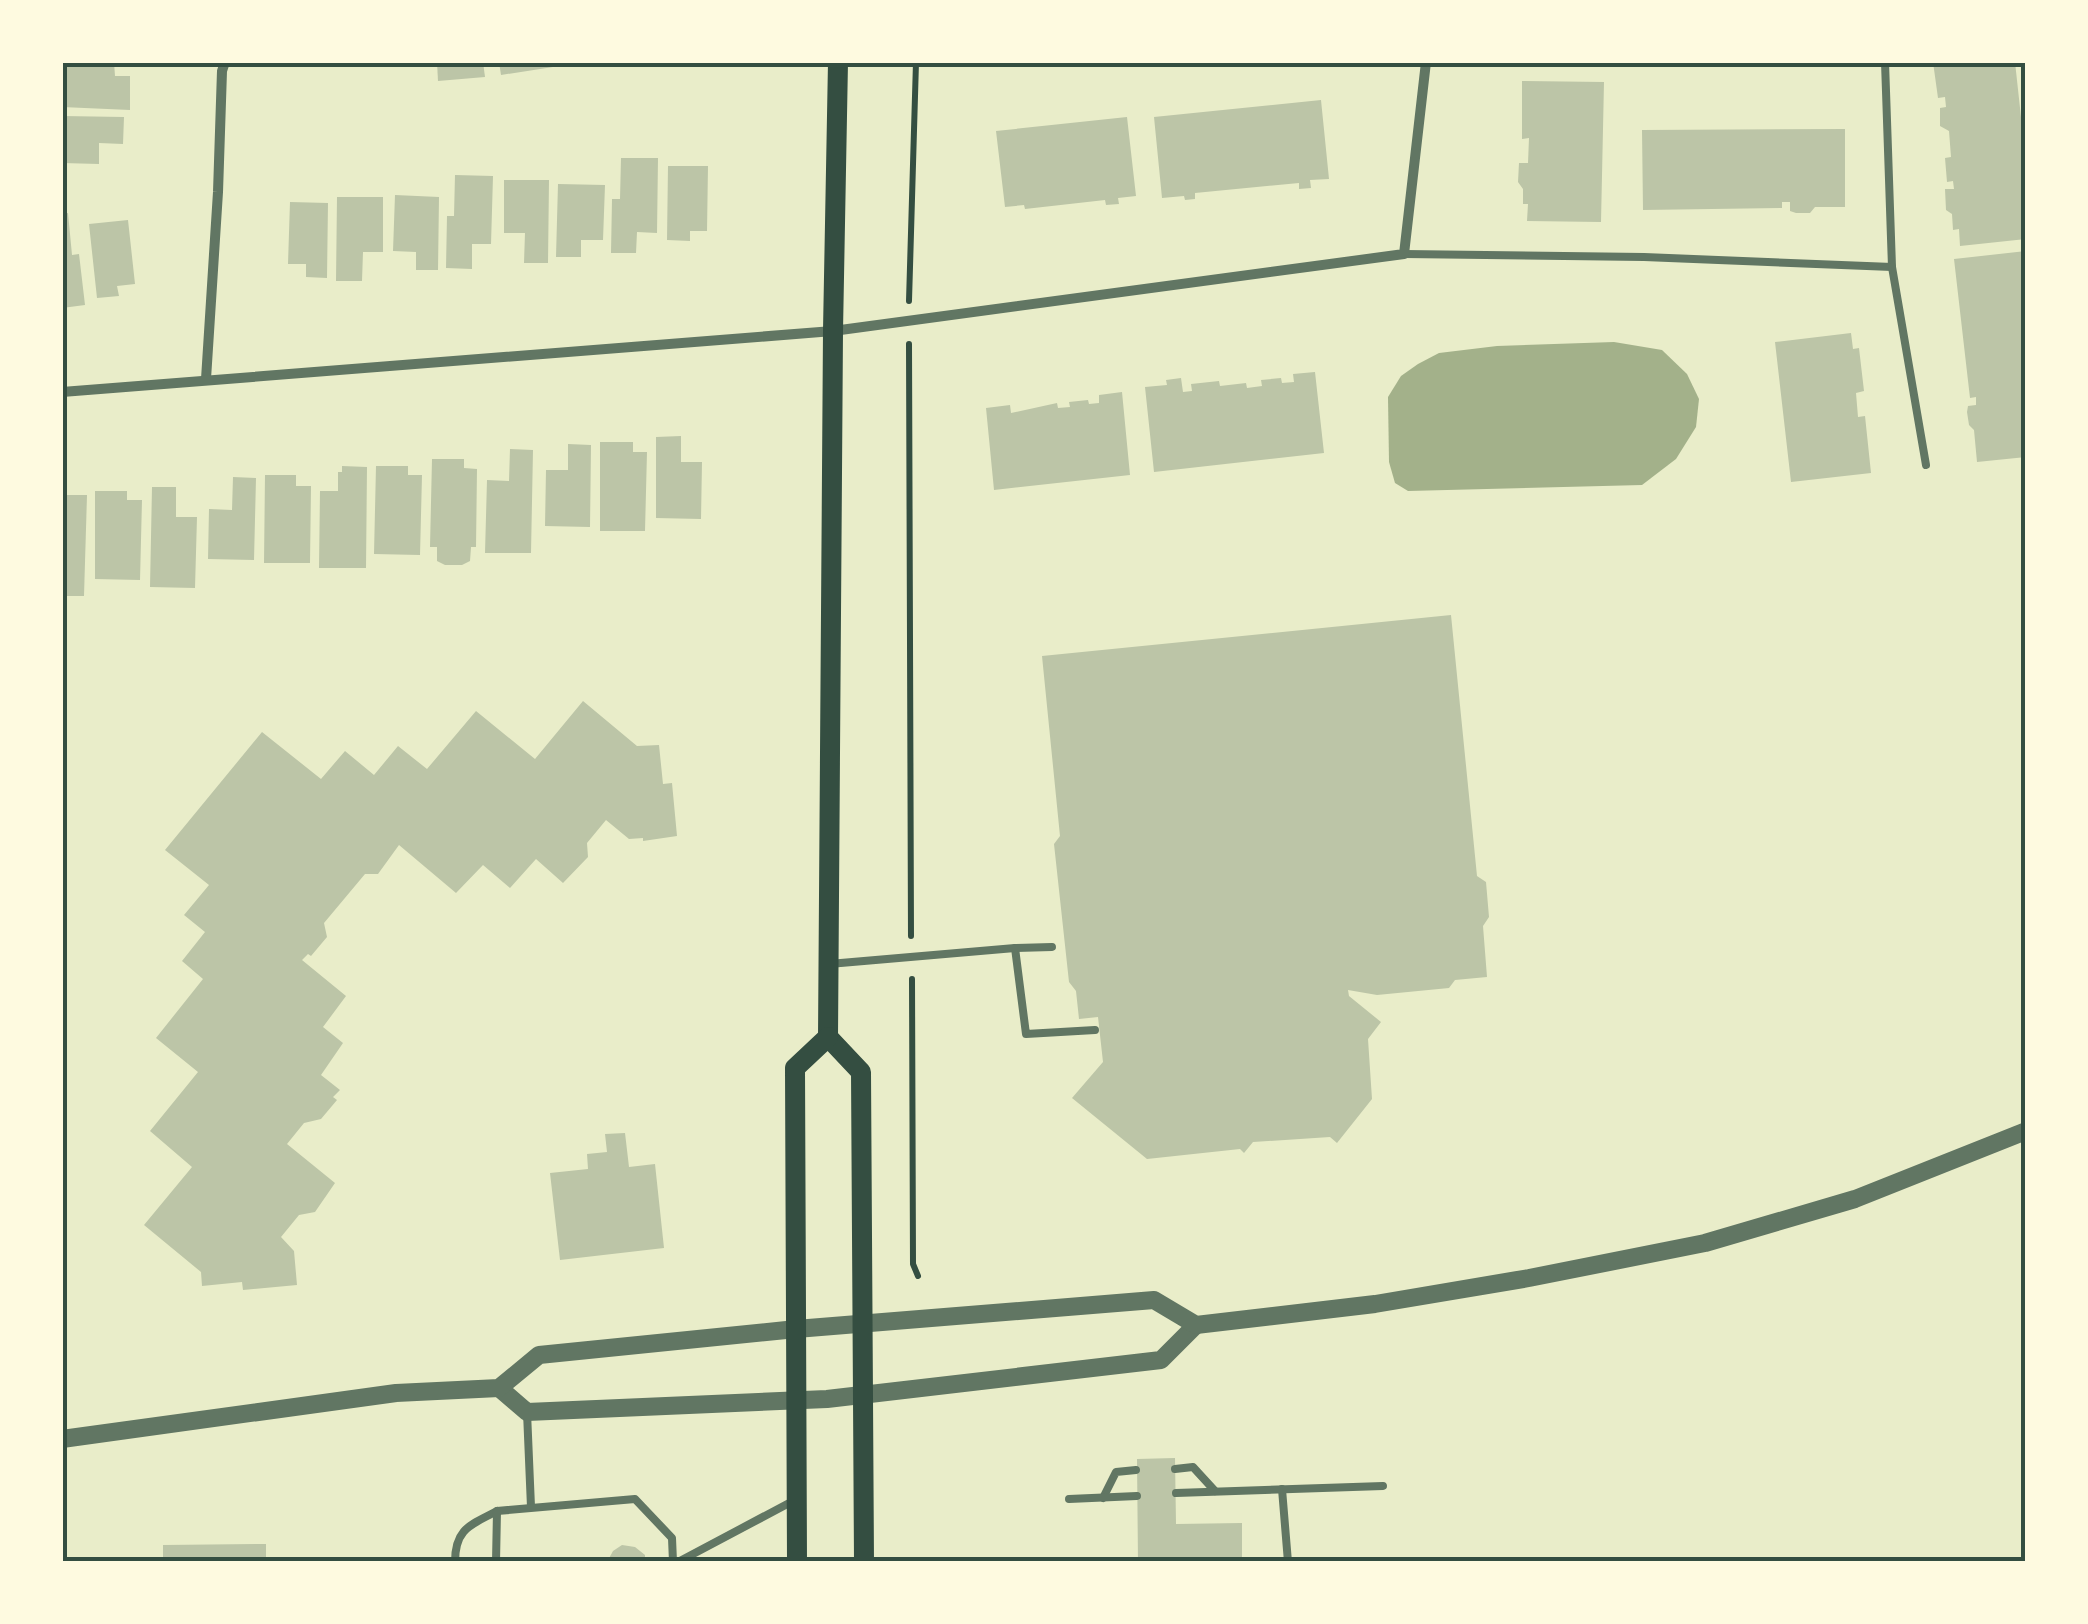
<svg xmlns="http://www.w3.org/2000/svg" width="2088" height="1624" font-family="'Noto Sans',sans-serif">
  <rect width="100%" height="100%" fill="#e9edc9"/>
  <polygon fill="#a3b18a" points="1614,342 1662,350 1687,374 1699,399 1696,427 1676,459 1642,485 1408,491 1395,483 1389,462 1388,397 1401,376 1418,364 1439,353 1497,346"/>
  <g fill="#bcc5a7">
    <polygon points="62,62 114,62 115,76 130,76 130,110 62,107"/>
    <polygon points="437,62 483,62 485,77 438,81"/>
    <polygon points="499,62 552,62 553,67 501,75"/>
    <polygon points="1933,62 2015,62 2026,163 2026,239 1960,246 1959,229 1953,230 1952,214 1946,210 1945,189 1954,189 1953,181 1947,182 1945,158 1951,157 1949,131 1940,126 1940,108 1946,107 1945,97 1938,98"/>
    <polygon points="1522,81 1604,82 1601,222 1527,221 1528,204 1523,204 1523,189 1518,182 1519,163 1528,163 1529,138 1522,139"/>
    <polygon points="1321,100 1329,179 1310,180 1311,188 1299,189 1299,183 1195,193 1195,199 1185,200 1184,196 1162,198 1154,117"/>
    <polygon points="62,116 124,117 123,144 99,143 99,164 62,163"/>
    <polygon points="1127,117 1136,196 1118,198 1119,204 1106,205 1105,200 1025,209 1024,205 1005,207 996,131"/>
    <polygon points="1845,129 1845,207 1815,207 1810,213 1796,213 1790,211 1790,202 1782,202 1782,208 1643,210 1642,130"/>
    <polygon points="621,158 658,158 657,233 637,232 636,253 611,253 612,199 620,199"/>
    <polygon points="668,166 708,166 707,231 690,231 690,241 667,240"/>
    <polygon points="455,175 493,176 491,244 472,244 472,269 446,268 447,216 454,216"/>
    <polygon points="504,180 549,180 548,263 524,263 525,233 504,233"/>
    <polygon points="558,184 605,185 603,240 581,240 581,257 556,257"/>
    <polygon points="395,195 439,197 438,270 416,270 416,252 393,251"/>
    <polygon points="337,197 383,197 383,252 363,252 362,281 336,281"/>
    <polygon points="290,202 328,203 327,278 306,277 306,264 288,264"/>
    <polygon points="68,213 72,255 79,254 85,305 62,308 62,214"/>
    <polygon points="128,220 135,284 117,286 119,296 97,298 89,224"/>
    <polygon points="2026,251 2026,457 1977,462 1974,430 1969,425 1967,412 1968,406 1976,405 1976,397 1970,398 1954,259"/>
    <polygon points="1851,333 1853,349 1859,348 1864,391 1856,393 1858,417 1865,416 1871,473 1791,482 1775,342"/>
    <polygon points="1315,372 1324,453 1154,472 1145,387 1167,385 1166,380 1181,378 1183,392 1192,391 1191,384 1219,381 1220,386 1246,383 1247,388 1262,386 1261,380 1281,378 1282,383 1294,382 1293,374"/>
    <polygon points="1122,392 1130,475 994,490 986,408 1010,405 1011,413 1057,403 1058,408 1070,407 1069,402 1088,400 1089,404 1099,403 1099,395"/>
    <polygon points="681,436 681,462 702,462 701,519 656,518 656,437"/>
    <polygon points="600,442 633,442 633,452 647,452 645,531 600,531"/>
    <polygon points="568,444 591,445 590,527 545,526 546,470 568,470"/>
    <polygon points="510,449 533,450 531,553 485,553 487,480 509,481"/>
    <polygon points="432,459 464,459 464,468 477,469 476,547 471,547 470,561 462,565 445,565 437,561 437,547 430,547"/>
    <polygon points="342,466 367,467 366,568 319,568 320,491 338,491 338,472 342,472"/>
    <polygon points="376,466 408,466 408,475 422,475 420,555 374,554"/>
    <polygon points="265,475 296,475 296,486 311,486 310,563 264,563"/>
    <polygon points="233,477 256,478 254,560 208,559 209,509 232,510"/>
    <polygon points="152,487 176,487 176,517 197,517 195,588 150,587"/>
    <polygon points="95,491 127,491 127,500 142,500 140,580 95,579"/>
    <polygon points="63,495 87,495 84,596 62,596"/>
    <polygon points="1451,615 1477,876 1486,882 1489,917 1483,926 1487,977 1455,980 1449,988 1377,995 1348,990 1349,996 1381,1022 1368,1039 1372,1099 1337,1143 1330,1137 1253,1142 1244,1153 1240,1149 1147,1159 1072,1098 1103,1062 1098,1017 1079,1019 1076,991 1069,982 1054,844 1060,836 1042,656"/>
    <polygon points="583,701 637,746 659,745 663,784 672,783 677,836 643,841 643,838 629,839 606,820 587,843 588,857 563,883 536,859 510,888 483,865 456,893 399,845 378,874 365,874 324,923 327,937 311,956 308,954 302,960 346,996 323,1027 343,1043 321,1075 340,1090 333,1097 337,1100 321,1119 304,1123 287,1144 335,1183 315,1212 299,1215 281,1237 294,1251 297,1285 243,1290 242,1282 202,1286 201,1272 144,1225 192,1167 150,1131 198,1072 156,1038 203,979 182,961 205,932 184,915 209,885 165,850 262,732 321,779 345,751 374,775 398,746 427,769 476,711 535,759"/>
    <polygon points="625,1133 629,1167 655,1164 664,1248 560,1260 550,1173 588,1169 587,1154 607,1152 605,1134"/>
    <polygon points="1175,1458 1176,1524 1242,1523 1242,1561 1138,1562 1137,1459"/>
    <polygon points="266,1544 266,1562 163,1562 163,1545"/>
    <polygon points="622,1545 635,1547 645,1555 645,1562 607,1562 613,1551"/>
  </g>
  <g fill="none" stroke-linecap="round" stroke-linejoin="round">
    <g stroke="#344e41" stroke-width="6">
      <polyline points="909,301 916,62"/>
      <polyline points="909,344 911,936"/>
      <polyline points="912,979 913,1264 918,1276"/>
    </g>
    <g stroke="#617663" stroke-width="8">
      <polyline points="1404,254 1644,257 1892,267 1885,62"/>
      <polyline points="1892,267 1926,465"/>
      <polyline points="1015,948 1026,1034 1095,1030"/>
      <polyline points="829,964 1015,948 1052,947"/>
      <polyline points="527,1412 531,1507"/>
      <polyline points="1175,1469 1193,1467 1215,1491"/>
      <polyline points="1282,1489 1288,1562"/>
      <polyline points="1176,1493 1383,1486"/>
      <polyline points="1103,1498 1116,1472 1136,1470"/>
      <polyline points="1069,1499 1137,1496"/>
      <path d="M455,1562C455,1528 471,1525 497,1511"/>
      <polyline points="496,1562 497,1511 635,1499 672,1538 673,1562"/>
      <polyline points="678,1562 793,1501"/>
    </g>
    <g stroke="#617663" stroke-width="10">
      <polyline points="206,379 218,192 222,71 225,62"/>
      <polyline points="62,392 833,331 1404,254 1426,62"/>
    </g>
    <g stroke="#617663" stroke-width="18">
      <polyline points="499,1388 527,1412 827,1399 1161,1360 1196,1325"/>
      <polyline points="62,1439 396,1393 499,1388 539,1355 796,1329 1154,1300 1196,1325 1375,1304 1529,1278 1705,1243 1855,1199 2026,1131"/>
    </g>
    <g stroke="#344e41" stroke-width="20">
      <polyline points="838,62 833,331 828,1037 861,1072 864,1562"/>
      <polyline points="797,1562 795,1068 828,1037"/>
    </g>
  </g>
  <rect width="2088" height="1624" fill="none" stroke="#fefae0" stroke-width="130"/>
  <rect x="65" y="65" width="1958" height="1494" fill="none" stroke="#344e41" stroke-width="4"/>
</svg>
